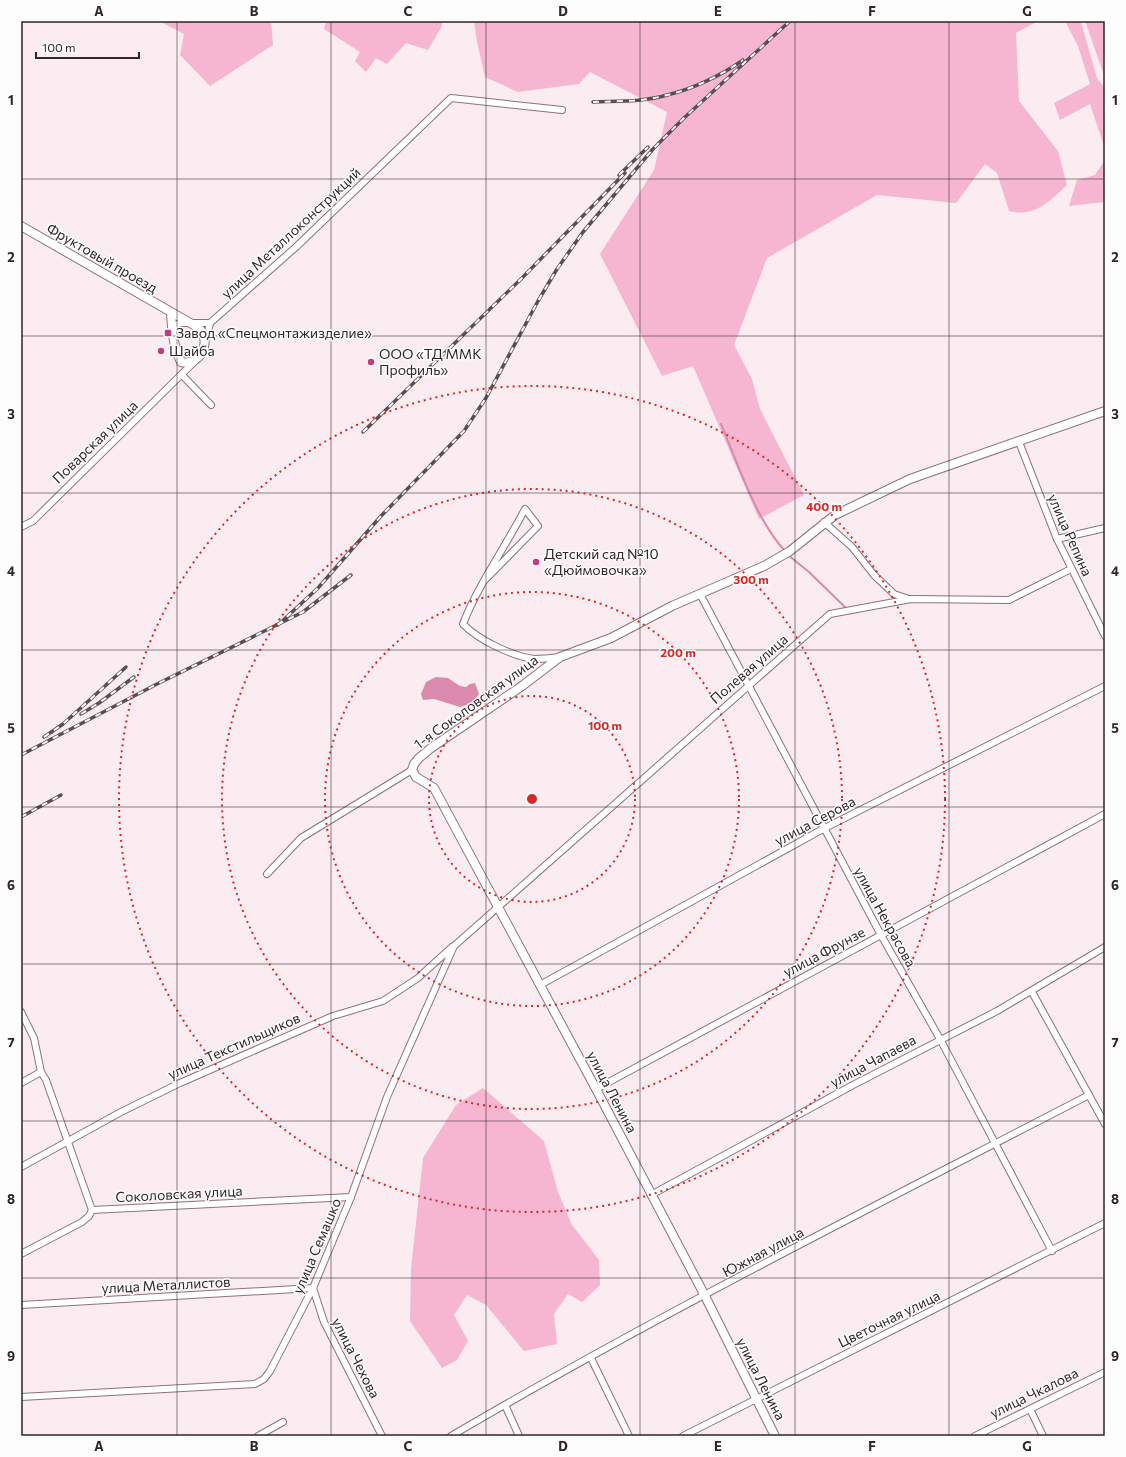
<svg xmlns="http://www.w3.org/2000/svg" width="1126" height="1457" font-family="Commissioner,sans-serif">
  <rect width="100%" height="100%" fill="#faecf1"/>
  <g fill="#f6b6d1">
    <polygon points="159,21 271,21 273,45 210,86 180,55 184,34"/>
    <polygon points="326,21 442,21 442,26 428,50 406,43 387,64 376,58 366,72 355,61 360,52 324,29"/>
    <path d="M474,21H1038L1016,33L1019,101L1058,151L1067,185C1050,201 1034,218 1009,211L997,173L985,164L956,203L877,195L767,258L734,345L752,379L760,409L804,495L759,519L693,366L662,376L600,254L654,170L667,112L590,72L579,84L518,92L485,77L477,42Z"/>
    <polygon points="1065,21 1081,22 1097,78 1105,88 1105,149 1090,104 1060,120 1054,103 1090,84 1078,46"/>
    <polygon points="1085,21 1105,21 1105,78"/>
    <polygon points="1105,160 1105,202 1069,206 1077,180 1095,175"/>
    <polygon points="483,1088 544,1141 558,1192 572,1225 599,1260 600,1285 582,1302 568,1294 554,1314 557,1344 524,1351 486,1305 467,1295 454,1315 468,1341 457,1360 442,1368 410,1321 411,1268 423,1158 456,1105"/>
  </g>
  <polygon fill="#da8aad" points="436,677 448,678 460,686 466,687 470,684 475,683 479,694 473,703 460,707 434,699 423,700 421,694 426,682"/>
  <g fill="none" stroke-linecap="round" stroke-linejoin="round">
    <g stroke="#da8aad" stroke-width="2">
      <path d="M721,424C738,464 756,520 785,551"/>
      <polyline points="788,555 809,572 848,610"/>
    </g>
    <g stroke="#90707d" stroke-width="8">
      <g id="minor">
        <polyline points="210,323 296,247 451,98 562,110"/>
        <polyline points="172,327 180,323 210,323"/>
        <polyline points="206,340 210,323"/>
        <polyline points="182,375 211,405"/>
        <polyline points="1019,442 1057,539 1105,636"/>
        <polyline points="824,522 852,547 874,575 894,594 909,599"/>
        <polyline points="21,527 33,521 196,360"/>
        <polyline points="1057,539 1105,528"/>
        <path d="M484,581L538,526L525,509C505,548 479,583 463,624C478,640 514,657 535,659C543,659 552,658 560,657"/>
        <polyline points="700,594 881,935 940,1039 1052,1251"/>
        <polyline points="267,874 301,838 412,770"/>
        <polyline points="540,985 823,829 1105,686"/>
        <polyline points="1032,992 1105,1124"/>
        <polyline points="21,1012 34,1038 41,1072 46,1080 92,1210"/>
        <polyline points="21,1083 41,1072"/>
        <polyline points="596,1089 1105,814"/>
        <polyline points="21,1167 121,1112 180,1083 333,1016 383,1001 418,978 452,947"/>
        <polyline points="651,1195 853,1085 997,1011 1105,947"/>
        <polyline points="21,1254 82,1222 89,1216 92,1210 351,1197"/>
        <polyline points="21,1305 313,1288 324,1322 382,1436"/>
        <polyline points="591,1358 629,1436"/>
        <polyline points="21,1397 255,1384 264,1379 270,1371 313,1288 351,1197 387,1097 454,946 830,614 911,599 1009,600 1071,569"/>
        <polyline points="505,1405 519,1436"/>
        <polyline points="1030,1409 1043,1436"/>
        <polyline points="258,1436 283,1422"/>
        <path d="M451,1436C659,1314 875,1206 1089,1095"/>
        <polyline points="683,1436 1105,1223"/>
        <polyline points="975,1436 1105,1372"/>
      </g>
    </g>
    <g stroke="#90707d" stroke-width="10">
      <g id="tertiary">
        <path d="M21,226L199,328C212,342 201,366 181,362C173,346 172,330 171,312"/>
        <polyline points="775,1436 705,1296 596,1089 434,788 416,777 412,770 414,764 419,758 431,748 522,686 560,657 611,638 672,606 764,566 790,551 835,515 910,479 1105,411"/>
      </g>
    </g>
    <use href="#minor" stroke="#fff" stroke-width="6"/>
    <use href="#tertiary" stroke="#fff" stroke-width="8"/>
    <g stroke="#5b4e53" stroke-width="3.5">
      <g id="rail">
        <path d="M593,102C617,101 644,102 667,95C693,89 722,75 743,60"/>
        <polyline points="619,175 648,147"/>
        <polyline points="363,432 521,279 625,173"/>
        <polyline points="278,625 318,588 381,516 464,431 486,398 538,301 557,269 583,232 653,149 684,118 790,21"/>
        <polyline points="81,714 99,703 134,677"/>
        <polyline points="44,737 63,724 126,667"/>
        <polyline points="21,755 157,684 303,612 351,575"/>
        <polyline points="21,817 61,795"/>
      </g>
    </g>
    <use href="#rail" stroke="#fdfdfd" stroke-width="2" stroke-dasharray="6" stroke-linecap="butt"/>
  </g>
  <path fill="none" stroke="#32252a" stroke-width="1" stroke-opacity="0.55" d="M177,21V1436M331,21V1436M486,21V1436M640,21V1436M795,21V1436M949,21V1436M21,179H1105M21,336H1105M21,493H1105M21,650H1105M21,807H1105M21,964H1105M21,1121H1105M21,1278H1105"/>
  <g fill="none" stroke="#d62828" stroke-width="2" stroke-dasharray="2 4">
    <circle cx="532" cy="799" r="103"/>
    <circle cx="532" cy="799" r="207"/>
    <circle cx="532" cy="799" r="310"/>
    <circle cx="532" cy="799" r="413"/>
  </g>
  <g fill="#c13c81" stroke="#fdfdfd" stroke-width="1.5">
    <rect x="164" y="329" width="8" height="8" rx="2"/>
    <circle cx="161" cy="351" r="4"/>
    <circle cx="371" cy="362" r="4"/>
    <circle cx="536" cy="562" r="4"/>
  </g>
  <g text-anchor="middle" stroke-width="3" stroke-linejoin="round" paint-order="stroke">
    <g font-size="14" fill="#32252a" stroke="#fdfdfd">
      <text transform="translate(291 233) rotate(-43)" y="5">улица Металлоконструкций</text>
      <text transform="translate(102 258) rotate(30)" y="5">Фруктовый проезд</text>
      <text transform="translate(95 442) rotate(-44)" y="5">Поварская улица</text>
      <text transform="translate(1070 535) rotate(66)" y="5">улица Репина</text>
      <text transform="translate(749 669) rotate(-41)" y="5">Полевая улица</text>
      <text transform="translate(476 702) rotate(-36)" y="5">1-я Соколовская улица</text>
      <text transform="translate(815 821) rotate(-28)" y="5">улица Серова</text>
      <text transform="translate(885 917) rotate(61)" y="5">улица Некрасова</text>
      <text transform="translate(824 952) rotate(-28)" y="5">улица Фрунзе</text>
      <text transform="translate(234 1046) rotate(-24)" y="5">улица Текстильщиков</text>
      <text transform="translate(873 1061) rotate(-28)" y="5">улица Чапаева</text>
      <text transform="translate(612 1092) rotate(62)" y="5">улица Ленина</text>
      <text transform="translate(179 1194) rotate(-3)" y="5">Соколовская улица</text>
      <text transform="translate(317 1246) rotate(-67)" y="5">улица Семашко</text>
      <text transform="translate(763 1252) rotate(-28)" y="5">Южная улица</text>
      <text transform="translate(166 1285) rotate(-3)" y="5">улица Металлистов</text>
      <text transform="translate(889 1319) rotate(-26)" y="5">Цветочная улица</text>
      <text transform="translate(356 1358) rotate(63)" y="5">улица Чехова</text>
      <text transform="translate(761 1379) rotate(63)" y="5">улица Ленина</text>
      <text transform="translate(1034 1393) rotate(-26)" y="5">улица Чкалова</text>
    </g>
    <g font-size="14" fill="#32252a" stroke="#fdfdfd" text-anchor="start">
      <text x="176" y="338">Завод «Спецмонтажизделие»</text>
      <text x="169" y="356">Шайба</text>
      <text x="379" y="359">ООО «ТД ММК<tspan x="379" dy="16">Профиль»</tspan></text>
      <text x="544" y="559">Детский сад №10<tspan x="544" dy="16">«Дюймовочка»</tspan></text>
    </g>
  </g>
  <circle cx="532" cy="799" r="6" fill="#d62828" stroke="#fdfdfd" stroke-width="2"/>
  <g font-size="12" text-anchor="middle" font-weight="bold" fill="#d62828" stroke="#fdfdfd" stroke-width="3" stroke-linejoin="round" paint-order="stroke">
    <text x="824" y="511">400 m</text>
    <text x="751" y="584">300 m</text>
    <text x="678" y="657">200 m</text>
    <text x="605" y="730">100 m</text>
  </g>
  <rect width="1126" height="1457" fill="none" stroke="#fdfdfd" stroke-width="44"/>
  <path d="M36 52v6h103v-6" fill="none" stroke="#32252a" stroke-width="2"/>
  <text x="42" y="52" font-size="12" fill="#32252a" stroke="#fdfdfd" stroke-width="3" paint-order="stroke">100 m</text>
  <rect x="22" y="22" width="1082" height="1413" fill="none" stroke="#32252a" stroke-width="1.5"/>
  <g font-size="13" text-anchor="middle" font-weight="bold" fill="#32252a">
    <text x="99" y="16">A</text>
    <text x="254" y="16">B</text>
    <text x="408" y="16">C</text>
    <text x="563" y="16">D</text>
    <text x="718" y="16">E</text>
    <text x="872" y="16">F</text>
    <text x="1027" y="16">G</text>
    <text x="11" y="105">1</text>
    <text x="1115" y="105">1</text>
    <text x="11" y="262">2</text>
    <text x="1115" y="262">2</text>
    <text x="11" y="419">3</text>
    <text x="1115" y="419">3</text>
    <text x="11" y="576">4</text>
    <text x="1115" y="576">4</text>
    <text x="11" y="733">5</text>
    <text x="1115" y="733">5</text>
    <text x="11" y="890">6</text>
    <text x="1115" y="890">6</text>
    <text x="11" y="1047">7</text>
    <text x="1115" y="1047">7</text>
    <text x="11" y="1204">8</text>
    <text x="1115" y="1204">8</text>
    <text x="11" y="1361">9</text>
    <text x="1115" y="1361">9</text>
    <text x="99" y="1451">A</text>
    <text x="254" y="1451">B</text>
    <text x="408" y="1451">C</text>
    <text x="563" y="1451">D</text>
    <text x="718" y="1451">E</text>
    <text x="872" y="1451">F</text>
    <text x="1027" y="1451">G</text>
  </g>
</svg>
